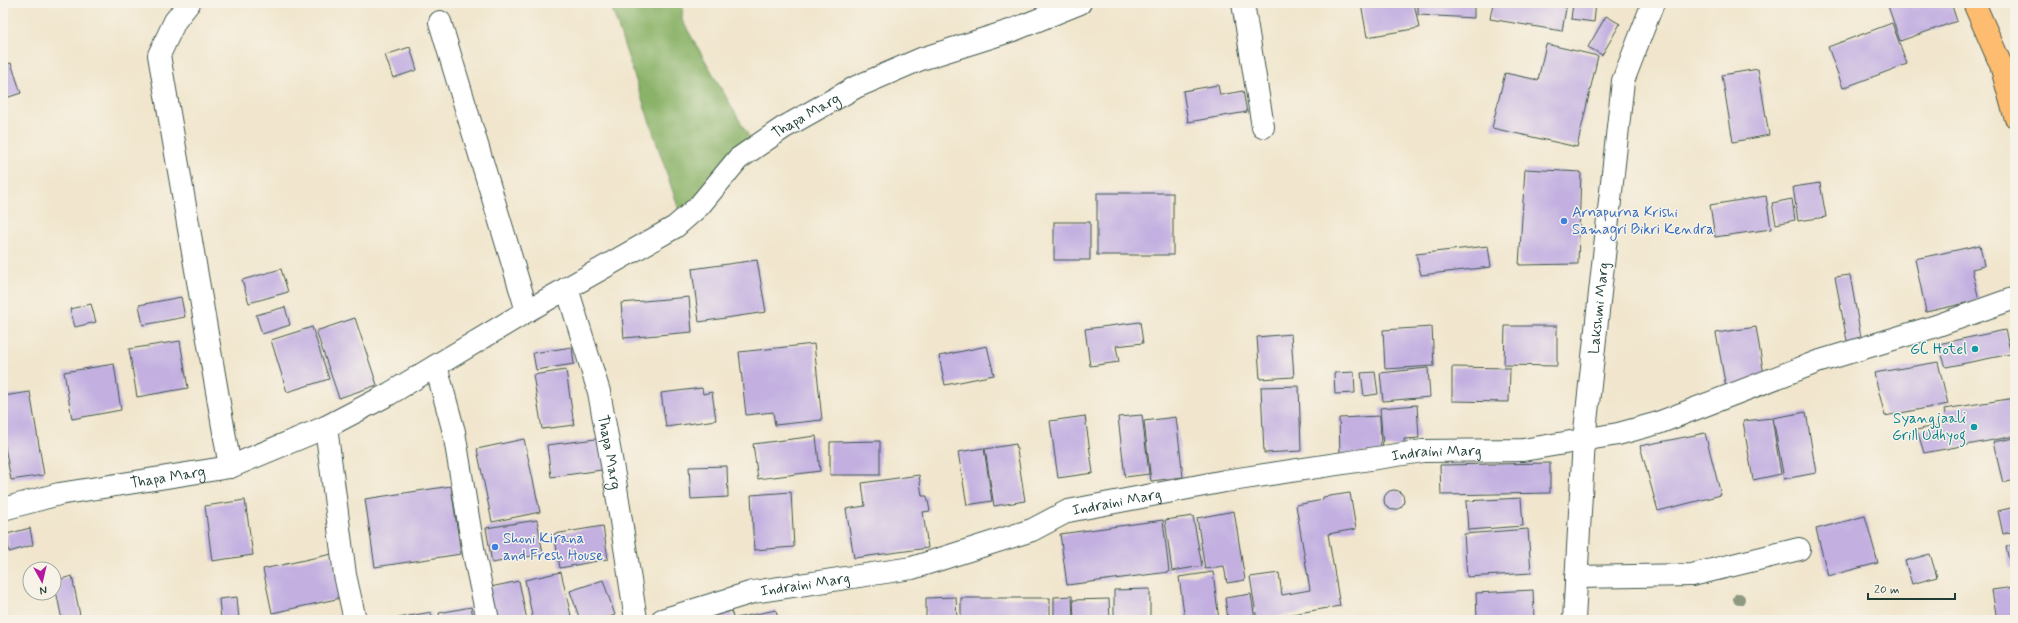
<svg xmlns="http://www.w3.org/2000/svg" width="2018" height="623" font-family="Mynerve,sans-serif">
  <rect width="100%" height="100%" fill="#f7f3e8"/>
  <filter id="ink" filterUnits="userSpaceOnUse"><feTurbulence type="fractalNoise" baseFrequency=".025" numOctaves="2"/><feDisplacementMap in="SourceGraphic" scale="8" xChannelSelector="R" yChannelSelector="G"/><feConvolveMatrix kernelMatrix="1 2 1 2 8 2 1 2 1" color-interpolation-filters="sRGB"/></filter>
  <filter id="wash" filterUnits="userSpaceOnUse"><feTurbulence type="fractalNoise" baseFrequency=".012" numOctaves="4" result="noise"/><feDisplacementMap in="SourceGraphic" scale="16" xChannelSelector="R" yChannelSelector="G"/><feGaussianBlur stdDeviation="0.9" result="paint"/><feColorMatrix in="noise" values="0 0 0 0 0 0 0 0 0 0 0 0 0 0 0 0 0 1.4 0 .05"/><feComposite in="paint" operator="in"/></filter>
  <g filter="url(#wash)">
    <rect width="100%" height="100%" fill="#f1e6cd"/>
    <polygon fill="#8ab268" stroke="#54784e" points="610,3 683,3 682,20 756,149 680,213"/>
    <g id="blocks">
      <g fill="#c3b0e1">
        <polygon points="1361,3 1414,3 1419,28 1367,37"/>
        <polygon points="1418,3 1474,3 1474,18 1418,15"/>
        <polygon points="1493,3 1567,3 1562,31 1490,19"/>
        <polygon points="1573,3 1596,3 1594,22 1571,19"/>
        <polygon points="1887,3 1951,3 1957,21 1900,41"/>
        <polygon points="1606,16 1620,24 1602,55 1588,47"/>
        <polygon points="1892,23 1907,64 1843,88 1828,47"/>
        <polygon points="1546,44 1598,56 1577,147 1492,128 1505,73 1538,80"/>
        <polygon points="410,47 417,70 393,78 385,55"/>
        <polygon points="11,63 21,93 3,99 3,65"/>
        <polygon points="1758,69 1769,135 1733,142 1722,75"/>
        <polygon points="1218,85 1220,95 1243,91 1247,112 1188,122 1183,91"/>
        <polygon points="1525,169 1581,172 1578,264 1519,265"/>
        <polygon points="1820,183 1826,217 1798,221 1793,187"/>
        <rect x="1097" y="193" width="76" height="62"/>
        <polygon points="1766,196 1771,229 1715,237 1710,205"/>
        <polygon points="1792,199 1795,220 1776,224 1772,203"/>
        <rect x="1054" y="222" width="36" height="38"/>
        <polygon points="1980,245 1984,266 1972,269 1979,300 1926,312 1915,259"/>
        <polygon points="1488,246 1491,267 1421,275 1416,254"/>
        <polygon points="757,260 766,312 699,322 692,269"/>
        <polygon points="281,269 288,292 249,303 242,280"/>
        <polygon points="1850,275 1862,343 1848,346 1835,277"/>
        <polygon points="181,297 185,317 143,325 139,305"/>
        <polygon points="689,297 692,332 624,338 621,303"/>
        <polygon points="91,304 96,322 75,327 70,309"/>
        <polygon points="285,307 290,325 262,334 256,315"/>
        <polygon points="355,318 377,385 339,398 316,331"/>
        <polygon points="1140,322 1143,343 1116,346 1119,362 1090,366 1085,329"/>
        <polygon points="1505,326 1557,326 1557,366 1504,365"/>
        <polygon points="312,327 329,379 287,392 271,340"/>
        <polygon points="1432,327 1434,366 1385,369 1383,330"/>
        <polygon points="1756,327 1765,381 1726,388 1716,333"/>
        <polygon points="2005,330 2011,354 1946,367 1938,344"/>
        <polygon points="1291,334 1294,377 1260,379 1257,337"/>
        <polygon points="180,341 188,388 137,397 129,349"/>
        <polygon points="814,344 822,420 775,425 773,412 746,415 739,352"/>
        <polygon points="987,346 994,375 945,385 939,356"/>
        <polygon points="572,347 574,364 536,370 533,353"/>
        <polygon points="1938,362 1948,404 1885,416 1874,373"/>
        <polygon points="114,364 121,410 72,419 64,372"/>
        <polygon points="1452,367 1510,368 1509,402 1452,401"/>
        <polygon points="1428,368 1430,397 1383,401 1380,373"/>
        <polygon points="566,370 574,425 542,429 533,375"/>
        <polygon points="1354,372 1355,393 1335,394 1334,373"/>
        <polygon points="1375,372 1378,394 1364,396 1361,373"/>
        <polygon points="1299,386 1301,451 1264,453 1261,387"/>
        <polygon points="702,388 703,394 712,392 716,420 666,427 661,393"/>
        <polygon points="30,392 44,475 11,480 3,436 3,396"/>
        <polygon points="2015,398 2015,436 1924,453 1917,430 1947,423 1944,409"/>
        <polygon points="1417,405 1419,438 1404,439 1405,446 1383,447 1380,408"/>
        <polygon points="1806,412 1816,473 1784,479 1773,418"/>
        <polygon points="1142,415 1149,474 1125,477 1118,417"/>
        <polygon points="1085,416 1093,473 1058,478 1050,421"/>
        <polygon points="1380,416 1381,452 1340,454 1339,418"/>
        <polygon points="1176,417 1183,477 1151,481 1144,421"/>
        <polygon points="1772,418 1781,474 1753,480 1743,421"/>
        <polygon points="1705,433 1721,495 1658,511 1640,446"/>
        <polygon points="816,436 820,471 758,479 753,444"/>
        <polygon points="604,438 609,469 551,477 547,445"/>
        <polygon points="2015,438 2015,480 2003,483 1993,442"/>
        <polygon points="524,439 540,512 492,522 477,449"/>
        <polygon points="880,441 880,475 830,475 830,442"/>
        <polygon points="1016,444 1025,501 994,506 985,449"/>
        <polygon points="984,448 992,501 967,505 958,452"/>
        <polygon points="1550,463 1550,493 1441,495 1440,465"/>
        <polygon points="727,466 728,497 691,499 689,467"/>
        <polygon points="919,475 922,496 927,496 930,511 923,512 928,548 854,558 846,509 865,506 862,483"/>
        <polygon points="451,486 461,554 375,567 365,499"/>
        <circle cx="1394" cy="500" r="10"/>
        <polygon points="791,492 794,547 754,550 751,495"/>
        <polygon points="1350,493 1356,529 1328,534 1340,606 1257,620 1250,577 1279,573 1282,595 1310,590 1296,505 1323,500 1323,497"/>
        <polygon points="1521,498 1523,526 1468,530 1466,501"/>
        <polygon points="245,500 253,555 212,561 205,506"/>
        <polygon points="2015,507 2015,531 2003,534 1998,511"/>
        <polygon points="1234,511 1245,580 1227,583 1224,566 1205,569 1197,518"/>
        <polygon points="1193,516 1202,566 1172,571 1165,520"/>
        <polygon points="1865,516 1878,563 1828,576 1816,529"/>
        <polygon points="537,520 543,554 492,563 486,528"/>
        <polygon points="1163,520 1169,572 1067,585 1060,534"/>
        <polygon points="603,526 608,559 560,568 554,534"/>
        <polygon points="30,528 33,545 9,552 7,534"/>
        <polygon points="1528,529 1531,573 1467,577 1464,534"/>
        <polygon points="2015,545 2015,568 2011,569 2006,547"/>
        <polygon points="332,554 341,598 272,613 263,569"/>
        <polygon points="1930,554 1937,577 1912,584 1905,561"/>
        <polygon points="561,572 572,620 533,620 525,580"/>
        <polygon points="1213,572 1219,620 1185,620 1179,577"/>
        <polygon points="72,576 81,620 62,620 54,581"/>
        <polygon points="603,580 615,615 600,620 580,620 570,591"/>
        <polygon points="519,581 527,620 493,620 486,588"/>
        <polygon points="2015,587 2015,620 1997,620 1992,590"/>
        <polygon points="1150,589 1150,620 1114,620 1114,590"/>
        <polygon points="1533,590 1534,620 1477,620 1476,593"/>
        <polygon points="1251,594 1255,620 1228,620 1225,598"/>
        <polygon points="1072,596 1073,620 1054,620 1054,597"/>
        <polygon points="237,597 239,620 221,620 219,599"/>
        <polygon points="956,597 957,620 926,620 926,598"/>
        <rect x="961" y="598" width="89" height="22"/>
        <polygon points="1109,599 1110,620 1074,620 1073,600"/>
        <polygon points="471,607 474,620 440,620 439,613"/>
        <polygon points="776,610 778,620 736,620 736,618"/>
        <polygon points="731,611 734,620 704,620 704,619"/>
        <polygon points="431,612 432,620 393,620 393,619"/>
      </g>
    </g>
  </g>
  <g filter="url(#ink)">
    <use href="#blocks" fill-opacity="0" stroke="#3e564b" stroke-width="1"/>
    <g fill="none" stroke-linecap="round" stroke-linejoin="round">
      <g stroke="#3e564b" stroke-width="24">
        <g id="minor">
          <polyline points="189,3 175,21 159,55 230,467"/>
          <polyline points="1243,3 1263,127"/>
          <polyline points="440,22 527,311"/>
          <path id="s1" d="M567,288L599,392L615,481L636,620"/>
          <polyline points="436,366 454,432 474,554 488,620"/>
          <polyline points="326,427 345,575 355,620"/>
          <path id="s2" d="M3,509L59,494L230,467L326,427L389,394L527,311L675,227L699,206L738,159L783,128L856,87L921,59L1013,30L1080,3"/>
          <polyline points="1576,577 1692,575 1799,549"/>
          <path id="s3" d="M662,620L753,592L912,568L1032,530L1068,511L1225,481L1423,451L1523,450L1618,434L1658,423L1817,362L1933,327L2015,298"/>
          <path id="s4" d="M1574,620L1584,440L1623,81L1653,3"/>
        </g>
      </g>
      <g stroke="#3e564b" stroke-width="24">
        <polyline id="major" points="1974,3 2001,65 2015,116"/>
      </g>
      <use href="#minor" stroke="#fff" stroke-width="22"/>
      <use href="#major" stroke="#fdbc6f" stroke-width="22"/>
    </g>
    <circle fill="#8d9980" cx="1739" cy="599" r="6"/>
  </g>
  <g fill="#3f7fe0" stroke="#f7f3e8" stroke-width="1.5">
    <circle cx="1564" cy="221" r="4"/>
    <circle cx="495" cy="547" r="4"/>
  </g>
  <g fill="#0f9aa8" stroke="#f7f3e8" stroke-width="1.5">
    <circle cx="1975" cy="349" r="4"/>
    <circle cx="1974" cy="427" r="4"/>
  </g>
  <g text-anchor="middle" stroke-width="3" stroke-linejoin="round" paint-order="stroke">
    <g font-size="15" fill="#1f3d34" stroke="#f7f3e8">
      <text dy="5" stroke="none"><textPath href="#s2" startOffset="911">Thapa Marg</textPath></text>
      <text dy="5" stroke="none"><textPath href="#s4" startOffset="313">Lakshmi Marg</textPath></text>
      <text dy="5" stroke="none"><textPath href="#s1" startOffset="170">Thapa Marg</textPath></text>
      <text dy="5" stroke="none"><textPath href="#s3" startOffset="796">Indraini Marg</textPath></text>
      <text dy="5" stroke="none"><textPath href="#s2" startOffset="168">Thapa Marg</textPath></text>
      <text dy="5" stroke="none"><textPath href="#s3" startOffset="472">Indraini Marg</textPath></text>
      <text dy="5" stroke="none"><textPath href="#s3" startOffset="148">Indraini Marg</textPath></text>
    </g>
    <g font-size="15" fill="#366cbe" stroke="#f7f3e8" text-anchor="start">
      <text x="1572" y="217">Arnapurna Krishi<tspan x="1572" dy="17">Samagri Bikri Kendra</tspan></text>
      <text x="503" y="543">Shoni Kirana<tspan x="503" dy="17">and Fresh House</tspan></text>
    </g>
    <g font-size="15" fill="#0d838f" stroke="#f7f3e8" text-anchor="end">
      <text x="1967" y="354">GC Hotel</text>
      <text x="1966" y="423">Syangjaali<tspan x="1966" dy="17">Grill Udhyog</tspan></text>
    </g>
  </g>
  <rect width="2018" height="623" fill="none" stroke="#f7f3e8" stroke-width="16"/>
  <g transform="translate(42 581) rotate(172)"><circle r="19" fill="#f7f3e8" stroke="#a1aaa0"/>
  <path d="M0-3L7 15L0 10L-7 15Z" fill="#b5179e"/>
  <text y="-6" font-size="11" font-weight="bold" text-anchor="middle" fill="#1f3d34">N</text>
  </g>
  <path d="M1868 593v6h87v-6" fill="none" stroke="#1f3d34" stroke-width="2"/>
  <text x="1874" y="593" font-size="12" fill="#1f3d34" stroke="#f7f3e8" stroke-width="3" paint-order="stroke">20 m</text>
</svg>
